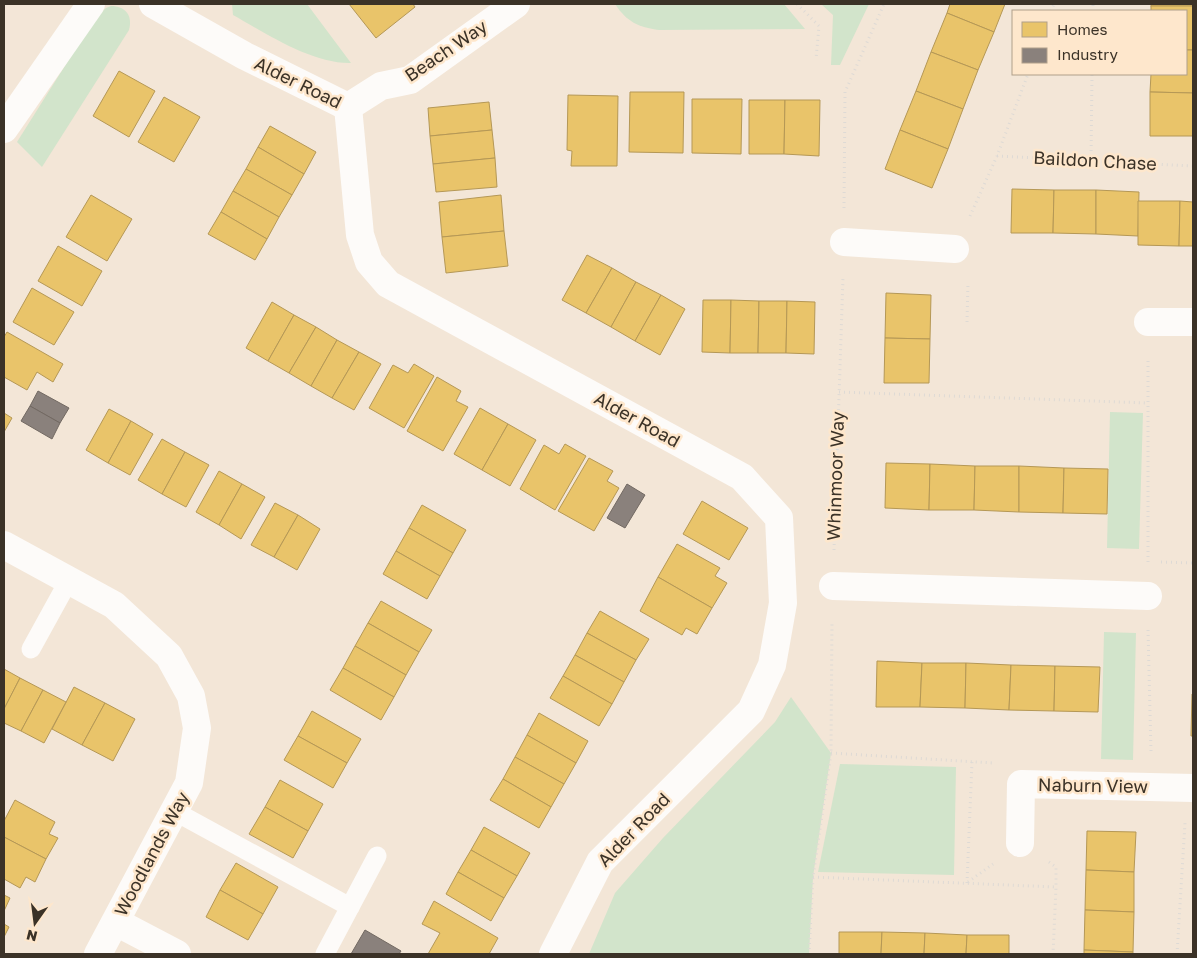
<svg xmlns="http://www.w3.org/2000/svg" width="1197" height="958" font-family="'Golos Text',sans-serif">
  <rect width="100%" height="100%" fill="#f3e6d7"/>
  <g fill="#d2e4cb">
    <path d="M232,4H307L351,63C312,64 267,34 233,15Z"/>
    <path d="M615,4H784L805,29L659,30C638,27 627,22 615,4Z"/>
    <polygon points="821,4 869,4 840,65 831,65 833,15"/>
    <path d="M111,6C125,6 133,15 129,30L42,167L17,142L95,18L106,8Z"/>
    <polygon points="1110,412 1143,413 1139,549 1107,548"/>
    <polygon points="1104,632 1136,633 1133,760 1101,759"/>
    <polygon points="791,697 831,753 813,877 809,954 589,954 615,893 663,838 775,722"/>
    <polygon points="840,764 956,767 954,875 818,872"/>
  </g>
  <g fill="#e9c46a" stroke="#b59856">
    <polygon points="349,4 413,4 415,7 376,38"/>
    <polygon points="950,4 1005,4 994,32 947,13"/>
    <rect x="1151" y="4" width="42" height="2"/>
    <polygon points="1151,6 1193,6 1193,50 1186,50 1186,11 1151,11"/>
    <polygon points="947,13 994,32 978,70 931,52"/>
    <polygon points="1186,50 1193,50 1193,93 1150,92 1151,74 1186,74"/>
    <polygon points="931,52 978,70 963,109 916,91"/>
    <polygon points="119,71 155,91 129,137 93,116"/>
    <polygon points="916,91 963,109 948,149 900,130"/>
    <polygon points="630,92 684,92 683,153 629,152"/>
    <polygon points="1150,92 1193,93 1193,136 1150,136"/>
    <polygon points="568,95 618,96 617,166 571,166 572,151 567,150"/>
    <polygon points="164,97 200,117 174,162 138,142"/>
    <polygon points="692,99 742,99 741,154 692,153"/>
    <polygon points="749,100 785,100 784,154 749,154"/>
    <polygon points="785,100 820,100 819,156 784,154"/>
    <polygon points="489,102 492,130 430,136 428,108"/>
    <polygon points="270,126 316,152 304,174 258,147"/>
    <polygon points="492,130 495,158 433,164 430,136"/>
    <polygon points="900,130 948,149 932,188 885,169"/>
    <polygon points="258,147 304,174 292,195 246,169"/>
    <polygon points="495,158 497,187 436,192 433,164"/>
    <polygon points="246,169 292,195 279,217 233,191"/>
    <polygon points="1012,189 1054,190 1053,233 1011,233"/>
    <polygon points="1054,190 1096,190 1096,234 1053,233"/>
    <polygon points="1096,190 1139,192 1138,236 1096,234"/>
    <polygon points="233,191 279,217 267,239 221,212"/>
    <polygon points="91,195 132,219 107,261 66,237"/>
    <polygon points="501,195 504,231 442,237 439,202"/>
    <polygon points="1138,201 1180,201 1179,246 1138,245"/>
    <polygon points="1180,201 1193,202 1193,246 1179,246"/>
    <polygon points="221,212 267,239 255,260 208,234"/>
    <polygon points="504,231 508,266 446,273 442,237"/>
    <polygon points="58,246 102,271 82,306 38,281"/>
    <polygon points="587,255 612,268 586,313 562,300"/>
    <polygon points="612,268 636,282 611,327 586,313"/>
    <polygon points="636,282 661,295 635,341 611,327"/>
    <polygon points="32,288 74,312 54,345 13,322"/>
    <polygon points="886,293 931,295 930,339 885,338"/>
    <polygon points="661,295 685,309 660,355 635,341"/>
    <polygon points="703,300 731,300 730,353 702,352"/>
    <polygon points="731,300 759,301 758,353 730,353"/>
    <polygon points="759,301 787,301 786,353 758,353"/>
    <polygon points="787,301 815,302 814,354 786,353"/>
    <polygon points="272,302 294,315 268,361 246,348"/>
    <polygon points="294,315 316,327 289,373 268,361"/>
    <polygon points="316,327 337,340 311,386 289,373"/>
    <polygon points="7,332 63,364 53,382 37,372 27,390 4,377 4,337"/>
    <polygon points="885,338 930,339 929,383 884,383"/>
    <polygon points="337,340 359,352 332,398 311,386"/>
    <polygon points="359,352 381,364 354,410 332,398"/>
    <polygon points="414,364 434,376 404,428 369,408 393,365 408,373"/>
    <polygon points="437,377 461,391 456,401 468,407 443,451 407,431"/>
    <polygon points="480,408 508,424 482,470 454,454"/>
    <polygon points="109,409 131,421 108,463 86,450"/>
    <polygon points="4,413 12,418 4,432"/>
    <polygon points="131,421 153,434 130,475 108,463"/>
    <polygon points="508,424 536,440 510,486 482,470"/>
    <polygon points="162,439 185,452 162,494 138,480"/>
    <polygon points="565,444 586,456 555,510 520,489 544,445 559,454"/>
    <polygon points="185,452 209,465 186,507 162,494"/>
    <polygon points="589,458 613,471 607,481 619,488 594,531 558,511"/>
    <polygon points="886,463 930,464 929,510 885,508"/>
    <polygon points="930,464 975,466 974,510 929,510"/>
    <polygon points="975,466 1019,466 1019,512 974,510"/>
    <polygon points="1019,466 1064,468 1063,513 1019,512"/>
    <polygon points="1064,468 1108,469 1107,514 1063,513"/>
    <polygon points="219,471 242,484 219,525 196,512"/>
    <polygon points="242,484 265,497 241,539 219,525"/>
    <polygon points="702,501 748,528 729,560 683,534"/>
    <polygon points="275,503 298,515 274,557 251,545"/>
    <polygon points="422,505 466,530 453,553 409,528"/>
    <polygon points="298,515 320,529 297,570 274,557"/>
    <polygon points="409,528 453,553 440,576 396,551"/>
    <polygon points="677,544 720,568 715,576 727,583 712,608 658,577"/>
    <polygon points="396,551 440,576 427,599 383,574"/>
    <polygon points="658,577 712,608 697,634 686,628 682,635 640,611"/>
    <polygon points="381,601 432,630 419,652 368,623"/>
    <polygon points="600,611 649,639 636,660 587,633"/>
    <polygon points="368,623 419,652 406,675 355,646"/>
    <polygon points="587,633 636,660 624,682 575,655"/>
    <polygon points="355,646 406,675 394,697 343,668"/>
    <polygon points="575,655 624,682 612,704 563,676"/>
    <polygon points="877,661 922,663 920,707 876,707"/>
    <polygon points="922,663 966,663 965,708 920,707"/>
    <polygon points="966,663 1011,665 1009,710 965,708"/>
    <polygon points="1011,665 1055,666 1054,711 1009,710"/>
    <polygon points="1055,666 1100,667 1098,712 1054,711"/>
    <polygon points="343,668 394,697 381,720 330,690"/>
    <polygon points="4,669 20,678 4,709"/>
    <polygon points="563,676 612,704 599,726 550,698"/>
    <polygon points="20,678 43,690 21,731 4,723 4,709"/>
    <polygon points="74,687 105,703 82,745 52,729"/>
    <polygon points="43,690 66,702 44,743 21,731"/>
    <polygon points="1192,694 1193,694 1193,736 1191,736"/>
    <polygon points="105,703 135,719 113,761 82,745"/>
    <polygon points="312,711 361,739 347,763 298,736"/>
    <polygon points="539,713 588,741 576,763 527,735"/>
    <polygon points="527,735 576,763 564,784 515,757"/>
    <polygon points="298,736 347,763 333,788 284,760"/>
    <polygon points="515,757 564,784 551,807 503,779"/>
    <polygon points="503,779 551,807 539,828 490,800"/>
    <polygon points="280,780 323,804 308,831 265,807"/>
    <polygon points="15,800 55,822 49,834 58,838 46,859 4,837 4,821"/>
    <polygon points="265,807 308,831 293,858 249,834"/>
    <polygon points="484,827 530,853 517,876 471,850"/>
    <polygon points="1087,831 1136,832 1134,872 1086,870"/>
    <polygon points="4,837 46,859 35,882 26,877 20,888 4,879"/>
    <polygon points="471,850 517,876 504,898 458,872"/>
    <polygon points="236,863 278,887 263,914 220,890"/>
    <polygon points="1086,870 1134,872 1134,912 1085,910"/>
    <polygon points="458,872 504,898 491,921 446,894"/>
    <polygon points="220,890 263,914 248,940 206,917"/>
    <polygon points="4,895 10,898 4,911"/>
    <polygon points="434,901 498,938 489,954 428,954 440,933 422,924"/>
    <polygon points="1085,910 1134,912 1133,952 1084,950"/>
    <polygon points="4,924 9,927 4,937"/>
    <polygon points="839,932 882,932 881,954 839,954"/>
    <polygon points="882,932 925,933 924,954 881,954"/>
    <polygon points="925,933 967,935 966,954 924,954"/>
    <polygon points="967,935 1009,935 1009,954 966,954"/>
    <polygon points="1084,950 1133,952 1133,954 1084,954"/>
  </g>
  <g fill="#8a817c" stroke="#726962">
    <polygon points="38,391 69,408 60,423 30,406"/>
    <polygon points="30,406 60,423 52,439 21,421"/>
    <polygon points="627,484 645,495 625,528 607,518"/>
    <polygon points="365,930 401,951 399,954 351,954"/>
  </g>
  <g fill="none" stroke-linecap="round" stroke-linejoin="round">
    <g stroke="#dedad5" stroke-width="3" stroke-dasharray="1 4" stroke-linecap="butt">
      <polyline points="797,4 819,26 816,59"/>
      <polyline points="1051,11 1054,4"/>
      <polyline points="1093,11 1093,4"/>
      <polyline points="997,156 1193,166"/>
      <polyline points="1091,161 1092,74"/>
      <polyline points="844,208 845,92 884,4"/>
      <polyline points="970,216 997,156 1028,74"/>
      <polyline points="967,322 968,282"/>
      <polyline points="839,392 1148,403"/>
      <polyline points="834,550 843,277"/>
      <polyline points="1148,562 1148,358"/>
      <polyline points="1161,562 1193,563"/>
      <polyline points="1148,630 1151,752"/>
      <polyline points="831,753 993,763"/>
      <polyline points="1049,862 1056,867 1056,887"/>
      <polyline points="813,877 1056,887 1053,954"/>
      <polyline points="968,882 993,864"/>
      <polyline points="967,883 972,762"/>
      <polyline points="809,954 813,877 831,753 832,621"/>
      <polyline points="1177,954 1185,823"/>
    </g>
    <g stroke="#fdfbf9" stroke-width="19">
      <polyline points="31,649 69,580"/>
      <polyline points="174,811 350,907"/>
      <polyline points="325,954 377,856"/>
    </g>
    <g stroke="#fdfbf9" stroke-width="28">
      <polyline points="844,242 955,249"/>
      <polyline points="833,586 1148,596"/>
    </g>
    <g stroke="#fdfbf9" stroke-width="28">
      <polyline points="153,4 245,56 348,107"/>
      <polyline points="348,107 360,235 369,262 388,284 742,477 779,518 783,603 772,665 751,711 600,862 553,954"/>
      <polyline points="348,107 381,86 410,80 516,4"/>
      <polyline points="4,129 91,4"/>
      <polyline points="1148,322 1193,322"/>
      <polyline points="4,545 114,605 169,656 191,696 197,728 189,783 98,954"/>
      <polyline points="1020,843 1021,784 1193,788"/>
      <polyline points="116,922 177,954"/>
    </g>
  </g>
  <g text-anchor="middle" stroke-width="5" stroke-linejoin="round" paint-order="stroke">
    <g font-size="18" fill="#3b3227" stroke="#fee7cc">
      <text transform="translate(446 51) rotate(-34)" y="6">Beach Way</text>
      <text transform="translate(298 83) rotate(26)" y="6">Alder Road</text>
      <text transform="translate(1095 161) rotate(3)" y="6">Baildon Chase</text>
      <text transform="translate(637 420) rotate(29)" y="6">Alder Road</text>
      <text transform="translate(836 476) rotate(-88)" y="6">Whinmoor Way</text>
      <text transform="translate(1093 786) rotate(1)" y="6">Naburn View</text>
      <text transform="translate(634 830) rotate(-46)" y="6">Alder Road</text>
      <text transform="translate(152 854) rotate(-62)" y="6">Woodlands Way</text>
    </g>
  </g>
  <rect width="1197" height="958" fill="none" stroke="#3b3227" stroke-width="10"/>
  <rect x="1012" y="10" width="175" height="65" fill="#fee7cc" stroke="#b09f8a"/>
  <rect x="1022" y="22" width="25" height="15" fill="#e9c46a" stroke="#b09f8a"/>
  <text x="1057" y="35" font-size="15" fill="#3b3227">Homes</text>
  <rect x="1022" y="48" width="25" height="15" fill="#8a817c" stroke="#b09f8a"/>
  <text x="1057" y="60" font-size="15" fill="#3b3227">Industry</text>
  <g transform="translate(35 923) rotate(194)" stroke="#fee7cc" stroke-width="4" paint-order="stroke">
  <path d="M0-4L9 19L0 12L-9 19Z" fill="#3b3227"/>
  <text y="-8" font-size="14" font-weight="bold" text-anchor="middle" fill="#3b3227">N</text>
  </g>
</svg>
